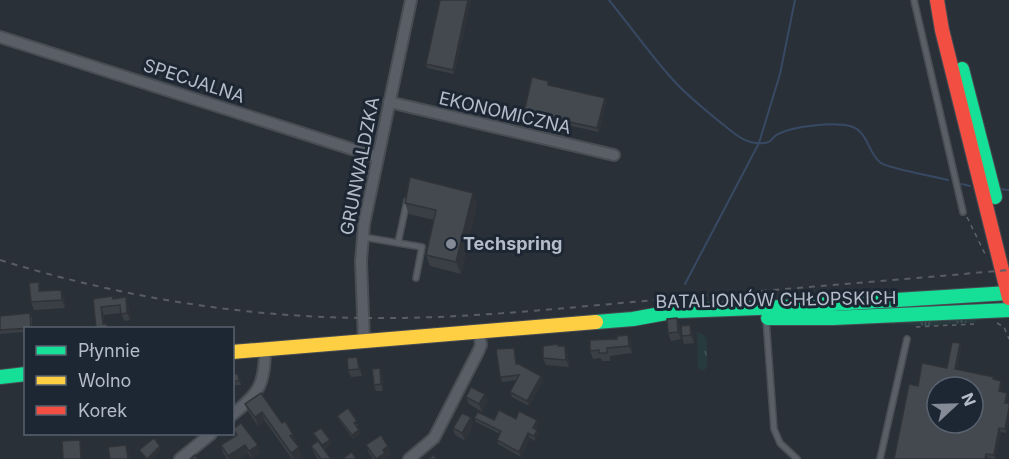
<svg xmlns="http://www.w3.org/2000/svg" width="1009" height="459" font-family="Inter,sans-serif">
  <defs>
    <pattern id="grass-tufts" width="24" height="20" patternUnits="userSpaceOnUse" patternTransform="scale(1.5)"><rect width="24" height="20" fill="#273a3e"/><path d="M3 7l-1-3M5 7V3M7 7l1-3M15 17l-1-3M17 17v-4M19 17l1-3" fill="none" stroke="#445559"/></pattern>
  </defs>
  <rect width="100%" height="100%" fill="#2a3038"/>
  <g fill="url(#grass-tufts)">
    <polygon points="977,318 975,322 927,326 886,323 924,322"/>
    <polygon points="697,332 705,336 707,340 707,365 704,371 698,368"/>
  </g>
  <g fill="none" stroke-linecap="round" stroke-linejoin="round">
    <g stroke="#384963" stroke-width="2">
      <path d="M609,0C631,27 652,57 675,82C689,97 704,109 720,122C734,133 745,145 764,143C773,143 771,137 778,134C793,126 834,122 850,126C869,131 867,153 881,163C887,168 936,177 948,180"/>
      <polyline points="962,184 970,186"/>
      <polyline points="1000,189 1009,190"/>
      <polyline points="685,284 759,143 780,74 795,0"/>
    </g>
    <g stroke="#484c53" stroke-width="8">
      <g id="lane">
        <polyline points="914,0 963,212"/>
        <polyline points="363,237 422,247 416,278"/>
        <polyline points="398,243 407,201"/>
        <polyline points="766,319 774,429 780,443 797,459"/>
        <polyline points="880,459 907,339"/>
      </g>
    </g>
    <g stroke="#484c53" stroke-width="14">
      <g id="street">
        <polyline points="0,37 377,157"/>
        <polyline points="389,102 614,155"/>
        <polyline points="364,341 361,261 364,224 411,0"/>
        <path d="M232,415C259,393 265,385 265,349"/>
        <polyline points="180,459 211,434"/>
        <polyline points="409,459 434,438 478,352 481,345 479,331"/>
      </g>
    </g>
    <g stroke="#484c53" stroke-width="16">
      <g id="fast">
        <polyline points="962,69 995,197"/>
        <polyline points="768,318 833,318 1009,310"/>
        <polyline points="596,322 633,319 677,311 784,307 1009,293"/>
        <polyline points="0,377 26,374"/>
      </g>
    </g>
    <g stroke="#484c53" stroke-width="16">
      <polyline id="slow" points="232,352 596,322"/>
    </g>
    <g stroke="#484c53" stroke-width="16">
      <polyline id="jam" points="937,0 942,30 1009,298"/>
    </g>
    <g stroke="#5d636a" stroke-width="1.5" stroke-dasharray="4.5 4.5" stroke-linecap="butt">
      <polyline points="967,217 986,256"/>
      <polyline points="997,323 1004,327 1009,339"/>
      <polyline points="916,327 974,324"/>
    </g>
    <use href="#lane" stroke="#5a5e66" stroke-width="5"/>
    <use href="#street" stroke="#5a5e66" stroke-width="10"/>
    <use href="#fast" stroke="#16e098" stroke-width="14"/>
    <use href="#slow" stroke="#ffcf43" stroke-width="14"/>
    <use href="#jam" stroke="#f24e42" stroke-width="14"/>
    <path stroke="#595d64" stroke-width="2" stroke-dasharray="6 6" stroke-linecap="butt" d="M0,260C120,297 246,318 372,318C471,319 570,307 668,299C782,289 895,280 1009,270"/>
  </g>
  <g fill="#3a3f45">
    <polygon points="440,0 471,0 454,74 427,68 426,64"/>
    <polygon points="550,85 606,102 599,132 525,116 524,112"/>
    <polygon points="405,203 477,204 461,274 430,266 426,255 434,220 409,214"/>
    <polygon points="42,291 64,298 65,308 34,310 31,302"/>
    <polygon points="93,299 113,299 128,305 130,320 124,321 121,313 104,315 104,324 107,324 109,328 96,328"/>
    <polygon points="0,316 32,317 32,328 26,328 26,332 0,334"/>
    <polygon points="677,318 680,326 681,339 671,341 668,333"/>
    <polygon points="690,325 693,333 694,343 684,344 682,336"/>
    <polygon points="631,343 632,353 610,356 610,361 602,361 601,358 593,359 590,351"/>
    <polygon points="558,344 559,346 568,354 569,367 546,365 543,358"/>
    <polygon points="961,347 957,369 995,380 1002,385 1001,391 1008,396 1007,403 1009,403 1009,419 1006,433 1001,432 995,459 988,458 918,386 947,368"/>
    <polygon points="515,352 517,364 541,376 543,380 529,406 512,397 510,392 517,380 502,382 500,377"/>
    <polygon points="360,365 362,376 351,377 348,370"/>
    <polygon points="232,374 238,374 241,385 233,385"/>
    <polygon points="382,374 383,391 376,391 374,385"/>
    <polygon points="466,397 488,402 482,412 469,404"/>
    <polygon points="245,404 282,423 297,443 296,444 302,457 299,459 292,459 265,421 258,426 249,413"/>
    <polygon points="337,416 359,425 356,426 361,434 353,439 339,420"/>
    <polygon points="471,417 473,425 465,441 455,435 453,428"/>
    <polygon points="474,418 494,420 516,419 537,420 538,425 536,429 539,434 535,441 530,438 521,457 498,444 497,440 500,434 476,422"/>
    <polygon points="233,429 258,445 260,453 252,459 248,453 238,459 227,459 223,453 221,445 236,436"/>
    <polygon points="313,433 331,444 324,449 331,459 318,459 314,453 311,446 318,441"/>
    <polygon points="366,445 391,454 387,457 388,459 373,459 369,453"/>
  </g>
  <g fill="#303338">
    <polygon points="468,0 471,0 454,74 453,70"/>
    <polygon points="605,98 606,102 599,132 597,128"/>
    <polygon points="473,193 477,204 461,274 456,262"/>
    <polygon points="61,290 64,298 65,308 62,300"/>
    <polygon points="126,297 128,305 130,320 127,313"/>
    <polygon points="101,307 104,315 105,328 103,324"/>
    <polygon points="677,318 680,326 681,339 678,332"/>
    <polygon points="690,325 693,333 694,343 691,335"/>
    <polygon points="628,335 631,343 632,353 629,346"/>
    <polygon points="960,343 961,347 956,373 955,369"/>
    <polygon points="565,346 568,354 569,367 566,360"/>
    <polygon points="357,357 360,365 362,376 359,369"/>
    <polygon points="380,368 382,374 383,391 381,384"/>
    <polygon points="541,376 543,380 529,406 527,401"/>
    <polygon points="1001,381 1002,385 1000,395 999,391"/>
    <polygon points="1007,393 1008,396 1006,407 1005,403"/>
    <polygon points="485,394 488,402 482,412 479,404"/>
    <polygon points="1009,408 1009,419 1006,433 1005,429"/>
    <polygon points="262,412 265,421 258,426 255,417"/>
    <polygon points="471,417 473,425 465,441 462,433"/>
    <polygon points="537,420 538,425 535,432 533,428"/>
    <polygon points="999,428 1001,432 995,459 994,455"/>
    <polygon points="359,430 361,434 353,439 352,435"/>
    <polygon points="537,430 539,434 535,441 534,436"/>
    <polygon points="528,433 530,438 521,457 519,452"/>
    <polygon points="293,434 297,443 294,445 290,436"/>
    <polygon points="330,440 331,444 323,449 322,445"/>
    <polygon points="126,445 129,453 130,459 128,459"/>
    <polygon points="245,445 248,453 238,459 229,459 228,456"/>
    <polygon points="258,445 260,453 252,459 249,451"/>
    <polygon points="160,446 161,450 152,459 147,459"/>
    <polygon points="388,446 391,454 387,457 388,459 377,459 383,450"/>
    <polygon points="299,447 302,457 299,459 293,459 291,453"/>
  </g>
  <g fill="#444950" stroke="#303338" stroke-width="1.5" fill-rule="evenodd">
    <polygon points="440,0 468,0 453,70 426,64"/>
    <polygon points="532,77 548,81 548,85 605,98 597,128 524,112"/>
    <polygon points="410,177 473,193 456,262 426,255 436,210 405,203"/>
    <polygon points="39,282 39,291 61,290 62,300 31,302 29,283"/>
    <polygon points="112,296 113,299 126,297 127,313 121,314 120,305 101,307 103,324 107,324 108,328 96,328 93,299"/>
    <polygon points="30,313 31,328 0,330 0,316"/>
    <polygon points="677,318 678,332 668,333 667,319"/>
    <polygon points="690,325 691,335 682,336 681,326"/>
    <polygon points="628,335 629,346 607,348 607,353 599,353 599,350 590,351 590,340 617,339 617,336"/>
    <path d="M952,342L960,343L955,369L994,377L993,379L1001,381L999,391L1007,393L1005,403H1009V408L1005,429L999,428L994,455L986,454L985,459H894L909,384L918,386L922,363L947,368ZM937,387H973V423H937Z"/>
    <polygon points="558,344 558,346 565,346 566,360 543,358 543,346"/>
    <polygon points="514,348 516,364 519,364 541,376 527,401 510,392 519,375 500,377 496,349"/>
    <polygon points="357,357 359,369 348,370 347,358"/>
    <polygon points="380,368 381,384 374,385 372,369"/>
    <polygon points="232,374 238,374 239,381 232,381"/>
    <polygon points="471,387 485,394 479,404 466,397"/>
    <polygon points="261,393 282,423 285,421 293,434 290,436 299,447 291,453 262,412 255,417 245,404"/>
    <polygon points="348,408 357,421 354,423 359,430 352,435 337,416"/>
    <polygon points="499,410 516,419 519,411 537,420 533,428 537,430 534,436 528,433 519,452 497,440 501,431 474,418 478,412 494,420"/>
    <polygon points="462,413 471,417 462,433 453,428"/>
    <polygon points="241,423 258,445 249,451 245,445 228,456 221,445 237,435 233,429"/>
    <polygon points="321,428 330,440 322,445 313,433"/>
    <polygon points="381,435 388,446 383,450 385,453 376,459 366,445"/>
    <polygon points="154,438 160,446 147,459 139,450"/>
    <polygon points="80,440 81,459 63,459 62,441"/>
    <polygon points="318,441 331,459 321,459 311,446"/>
    <polygon points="126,445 128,459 110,459 108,447"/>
    <polygon points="352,452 356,459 342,459"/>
    <polygon points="195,455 198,459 191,459"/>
    <polygon points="434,455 436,459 428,459"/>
  </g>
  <circle fill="#848b96" stroke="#1d2633" stroke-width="2" cx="451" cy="244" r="6"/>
  <g text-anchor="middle" stroke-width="6" stroke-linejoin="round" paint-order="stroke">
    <g font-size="18" fill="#b4bcc9" stroke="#1d2633">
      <text transform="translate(194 81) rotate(18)" y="6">SPECJALNA</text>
      <text transform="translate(505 113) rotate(13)" y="6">EKONOMICZNA</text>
      <text transform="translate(360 166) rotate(-79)" y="6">GRUNWALDZKA</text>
      <text transform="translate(776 300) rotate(-1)" y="6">BATALIONÓW CHŁOPSKICH</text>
    </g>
    <g font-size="18" font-weight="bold" fill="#b4bcc9" stroke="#1d2633" text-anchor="start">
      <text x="463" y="250">Techspring</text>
    </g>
  </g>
  <rect x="24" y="327" width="210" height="108" fill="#1d2633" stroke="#59626f" stroke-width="1.5"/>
  <rect x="36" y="346" width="30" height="9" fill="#16e098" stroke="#59626f" stroke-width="1.5"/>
  <text x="78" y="357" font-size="18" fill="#b4bcc9">Płynnie</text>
  <rect x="36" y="376" width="30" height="9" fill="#ffcf43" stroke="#59626f" stroke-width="1.5"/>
  <text x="78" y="387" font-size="18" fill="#b4bcc9">Wolno</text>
  <rect x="36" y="406" width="30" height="9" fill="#f24e42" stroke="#59626f" stroke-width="1.5"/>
  <text x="78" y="417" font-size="18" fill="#b4bcc9">Korek</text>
  <g transform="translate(955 405) rotate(68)"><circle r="28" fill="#1d2633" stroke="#59626f" stroke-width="1.5"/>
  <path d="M0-4.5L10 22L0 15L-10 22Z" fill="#848b96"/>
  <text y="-9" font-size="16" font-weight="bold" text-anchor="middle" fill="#b4bcc9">N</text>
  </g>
</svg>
